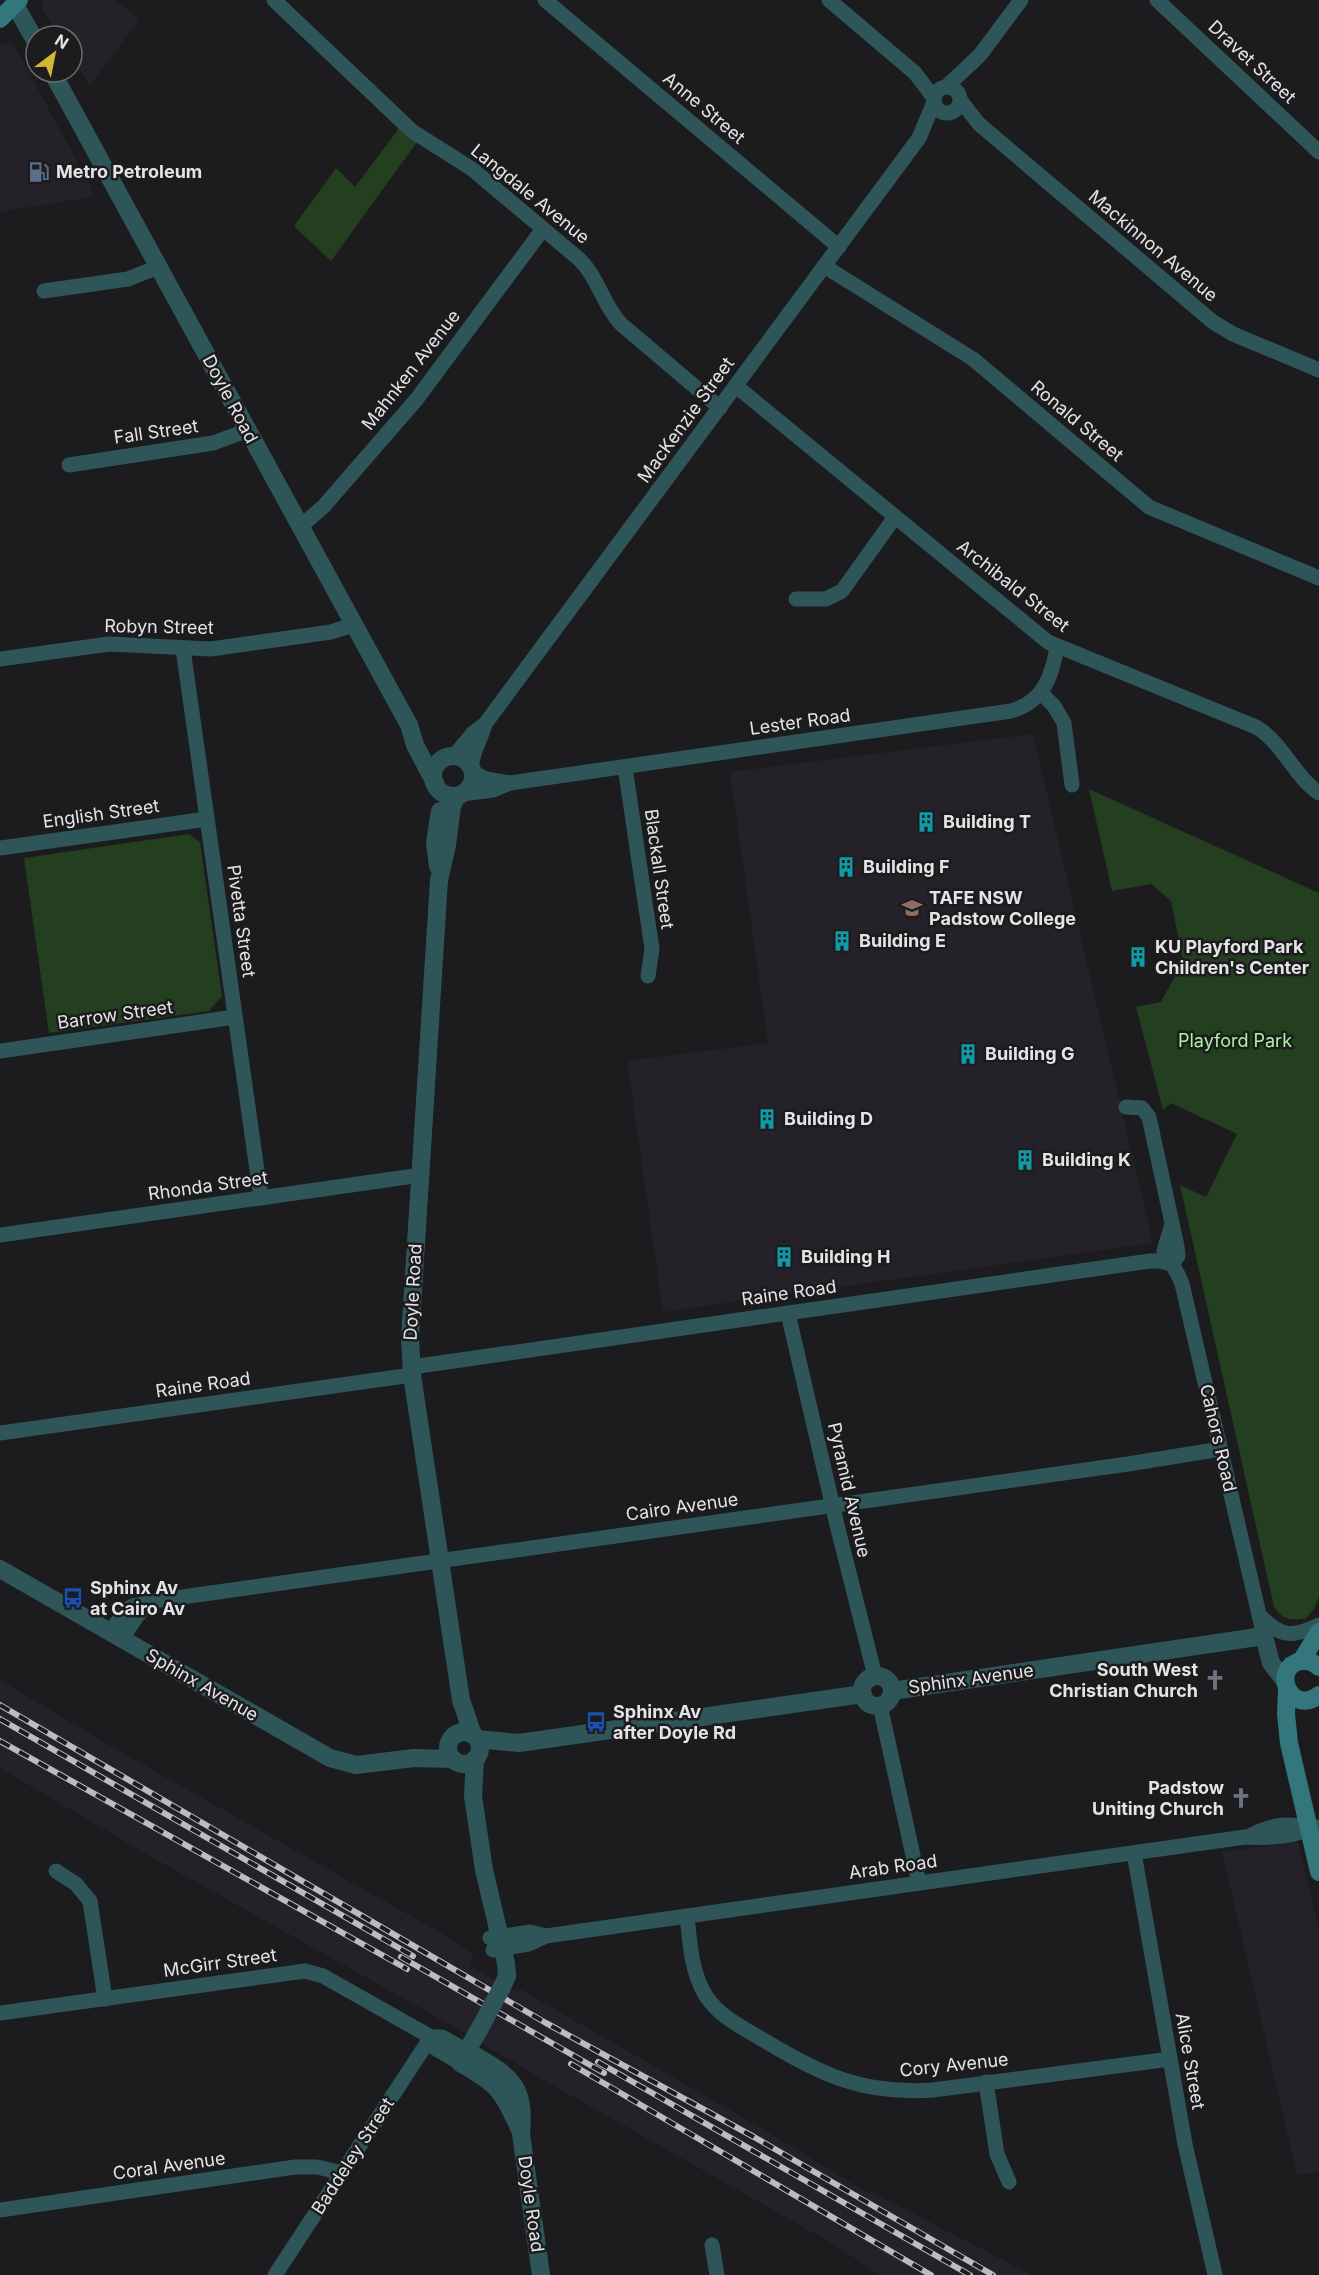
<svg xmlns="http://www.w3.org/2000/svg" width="1319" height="2275" font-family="Inter,sans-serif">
  <rect width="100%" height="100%" fill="#1c1b1d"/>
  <g fill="#252128">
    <polygon points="45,0 116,0 139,20 90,86 72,57 72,36 59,36 43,11 42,3"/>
    <polygon points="8,42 13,44 40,93 91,187 92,197 0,212 0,45"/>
    <polygon points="1033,734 1153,1243 663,1312 627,1061 768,1043 730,772"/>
    <polygon points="0,1680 116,1749 441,1933 474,1954 470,1965 517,1993 520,1989 763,2129 866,2192 868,2190 1032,2275 880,2275 835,2245 547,2082 463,2032 141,1851 0,1768"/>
    <polygon points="1298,1842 1319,1930 1319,2172 1297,2175 1222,1852"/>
  </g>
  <g fill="#233f20">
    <polygon points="400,127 417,142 331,261 294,226 336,168 355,187"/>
    <path d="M1089,789L1319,893V1597L1314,1609L1305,1619C1290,1620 1283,1620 1274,1607L1180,1185L1206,1197L1237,1134L1171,1103L1163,1110L1136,1007L1161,1002L1183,961L1171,901L1151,884L1112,891Z"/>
    <polygon points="189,834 200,842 222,996 209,1011 49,1033 24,858"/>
  </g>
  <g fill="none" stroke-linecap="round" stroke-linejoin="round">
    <g stroke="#2e5659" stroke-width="15">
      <path d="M274,0L412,131L472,169L579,259C598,277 603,305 621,324L720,408"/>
      <polyline points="545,0 839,247"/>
      <polyline points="829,0 915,73 934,98"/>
      <polyline points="1157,0 1319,152"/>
      <polyline points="947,86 980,55 1021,0"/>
      <circle cx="947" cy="100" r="13"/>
      <polyline points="961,101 979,124 1213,322 1233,334 1319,370"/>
      <polyline points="824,266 973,359 1149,507 1319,578"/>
      <polyline points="44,291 128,279 158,267"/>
      <path d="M736,386L1048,642L1256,727C1282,742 1294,776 1319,793"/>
      <polyline points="69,465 213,443 246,431"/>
      <polyline points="300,527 324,506 416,400 543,229"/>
      <polyline points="796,599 826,599 842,591 895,517"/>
      <polyline points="183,649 261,1198"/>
      <polyline points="0,659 109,644 211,649 331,632 353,625"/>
      <polyline points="1041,693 1054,706 1064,723 1072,785"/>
      <polyline points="454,756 473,733 485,724 919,138 934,102"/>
      <path d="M471,767C473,751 481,739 485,724"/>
      <polyline points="625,767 652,949 648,976"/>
      <path d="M473,772L486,779L510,783L1011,711C1043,702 1052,677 1057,647"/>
      <polyline points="462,794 493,790 510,783"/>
      <polyline points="0,848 207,819"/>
      <polyline points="0,1051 235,1017"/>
      <polyline points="1126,1107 1142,1108 1149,1117 1177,1246 1178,1256 1171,1264"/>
      <path d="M1172,1224L1164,1251C1170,1263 1178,1271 1182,1284L1264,1636"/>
      <polyline points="0,1235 421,1175"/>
      <polyline points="788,1313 837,1525 875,1676"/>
      <polyline points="412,1367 1150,1261 1159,1261 1171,1264"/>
      <polyline points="0,1433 412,1375"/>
      <path d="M1259,1615C1280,1637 1292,1638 1319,1625"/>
      <polyline points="110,1632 127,1609 133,1606 154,1601 1128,1464 1221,1449"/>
      <polyline points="122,1639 135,1619 148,1603"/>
      <polyline points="880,1705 919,1883"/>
      <path d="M1251,1835C1273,1825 1285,1822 1309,1828"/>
      <polyline points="1134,1853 1185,2144 1215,2275"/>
      <polyline points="56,1871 76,1884 90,1901 105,1999"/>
      <path d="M687,1916C690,1943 691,1972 706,1996C719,2016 740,2026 760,2038C821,2074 860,2095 933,2090L1170,2059"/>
      <polyline points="490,1938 530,1932 546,1936"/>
      <path d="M493,1950L529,1944L546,1936L1245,1837C1261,1838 1275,1838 1290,1835C1300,1833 1309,1828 1319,1827"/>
      <polyline points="0,2013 305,1971 323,1976 431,2037 442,2037 467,2051"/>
      <polyline points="431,2037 435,2048 460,2063"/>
      <polyline points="986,2082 997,2154 1009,2182"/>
      <polyline points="0,2210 295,2167 317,2167 343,2173"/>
      <polyline points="712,2245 717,2275"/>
      <polyline points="275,2275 431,2037"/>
    </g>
    <g stroke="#2e5659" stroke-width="18">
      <polyline points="15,5 36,42"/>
      <polyline points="52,72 409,725 415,745 435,783"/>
      <circle cx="453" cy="776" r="20"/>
      <polyline points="457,796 452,806 447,845 439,880 410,1338 412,1375 461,1700 473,1735"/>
      <polyline points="438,866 435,843 440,811"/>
      <polyline points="0,1569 330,1758 356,1765 414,1758 453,1759"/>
      <polyline points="1264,1636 1271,1663 1285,1681"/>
      <circle cx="877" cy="1691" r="15"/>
      <polyline points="892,1691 1264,1636"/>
      <circle cx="464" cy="1748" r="16"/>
      <polyline points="477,1739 519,1743 863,1694"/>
      <polyline points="475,1759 473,1796 484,1870 506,1963 507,1976 502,1987"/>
      <path d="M480,2028L460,2063C499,2085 501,2089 520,2130"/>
      <path d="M467,2051C508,2075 526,2082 521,2134L541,2275"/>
    </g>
    <g stroke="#33777c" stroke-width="18">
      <polyline points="0,19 19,0"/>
      <polyline points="1301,1661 1319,1632"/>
      <path d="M1319,1667C1314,1663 1308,1660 1301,1661C1270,1667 1290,1717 1319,1695"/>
      <polyline points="1287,1689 1286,1714 1289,1743 1319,1872"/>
    </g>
    <g stroke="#bcbbbd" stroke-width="6">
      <g id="rail">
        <polyline points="0,1705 546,2023 754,2137 993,2275"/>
        <polyline points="0,1719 413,1956"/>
        <polyline points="0,1741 407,1969"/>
        <polyline points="401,1957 604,2073"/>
        <polyline points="598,2062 970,2275"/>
        <polyline points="571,2064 931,2275"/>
      </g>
    </g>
    <use href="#rail" stroke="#1c1b1d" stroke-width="4" stroke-dasharray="11" stroke-linecap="butt"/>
    <polyline stroke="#2e5659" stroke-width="18" points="480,2028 502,1987"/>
  </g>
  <defs>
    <g id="fuel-bare" transform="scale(1.62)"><path d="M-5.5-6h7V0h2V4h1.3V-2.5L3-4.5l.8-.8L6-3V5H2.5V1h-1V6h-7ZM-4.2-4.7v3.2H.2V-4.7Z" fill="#5c6f8a" stroke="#1c1b1d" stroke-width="2.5" paint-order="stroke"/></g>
    <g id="building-bare" transform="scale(1.62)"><path d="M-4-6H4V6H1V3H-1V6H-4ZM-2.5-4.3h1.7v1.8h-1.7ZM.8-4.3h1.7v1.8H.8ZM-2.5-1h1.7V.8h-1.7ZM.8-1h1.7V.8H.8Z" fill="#0f9aa8" stroke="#1c1b1d" stroke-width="2.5" paint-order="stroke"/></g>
    <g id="university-bare" transform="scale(1.62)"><path d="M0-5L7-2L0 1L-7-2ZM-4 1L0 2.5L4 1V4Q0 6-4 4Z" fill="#8d6e63" stroke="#1c1b1d" stroke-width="2.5" paint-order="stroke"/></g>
    <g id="bus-bare" transform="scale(1.62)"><path d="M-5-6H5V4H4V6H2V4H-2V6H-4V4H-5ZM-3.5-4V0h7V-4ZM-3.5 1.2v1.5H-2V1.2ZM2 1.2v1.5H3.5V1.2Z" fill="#1a4fb4" stroke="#1c1b1d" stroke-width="2.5" paint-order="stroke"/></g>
    <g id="church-bare" transform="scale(1.62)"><path d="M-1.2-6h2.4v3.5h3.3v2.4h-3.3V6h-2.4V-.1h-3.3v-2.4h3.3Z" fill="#6b7280" stroke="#1c1b1d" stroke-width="2.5" paint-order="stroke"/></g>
  </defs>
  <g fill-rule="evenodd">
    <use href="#fuel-bare" x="39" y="172"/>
    <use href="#building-bare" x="926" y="822"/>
    <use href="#building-bare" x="846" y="867"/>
    <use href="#university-bare" x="912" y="908"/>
    <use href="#building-bare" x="842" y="941"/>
    <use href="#building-bare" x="1138" y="957"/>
    <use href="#building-bare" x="968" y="1054"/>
    <use href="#building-bare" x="767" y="1119"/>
    <use href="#building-bare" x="1025" y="1160"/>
    <use href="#building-bare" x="784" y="1257"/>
    <use href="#bus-bare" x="73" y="1598"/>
    <use href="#church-bare" x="1215" y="1680"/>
    <use href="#bus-bare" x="596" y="1722"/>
    <use href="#church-bare" x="1241" y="1798"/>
  </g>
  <g text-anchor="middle" stroke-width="5" stroke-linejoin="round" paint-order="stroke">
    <g font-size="18" fill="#e5e4e5" stroke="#1c1b1d">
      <text transform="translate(1252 62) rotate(43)" y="6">Dravet Street</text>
      <text transform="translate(704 108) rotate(40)" y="6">Anne Street</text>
      <text transform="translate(530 194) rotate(39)" y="6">Langdale Avenue</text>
      <text transform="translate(1153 246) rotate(40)" y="6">Mackinnon Avenue</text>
      <text transform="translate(411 370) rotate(-52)" y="6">Mahnken Avenue</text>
      <text transform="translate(230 399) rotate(62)" y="6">Doyle Road</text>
      <text transform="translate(686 420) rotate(-54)" y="6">MacKenzie Street</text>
      <text transform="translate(1077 421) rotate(40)" y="6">Ronald Street</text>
      <text transform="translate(156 432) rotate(-8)" y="6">Fall Street</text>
      <text transform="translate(1013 586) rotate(38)" y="6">Archibald Street</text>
      <text transform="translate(159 627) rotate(1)" y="6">Robyn Street</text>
      <text transform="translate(800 722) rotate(-8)" y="6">Lester Road</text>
      <text transform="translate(101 814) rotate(-8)" y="6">English Street</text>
      <text transform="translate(659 869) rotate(82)" y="6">Blackall Street</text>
      <text transform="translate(241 921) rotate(82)" y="6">Pivetta Street</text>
      <text transform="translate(115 1015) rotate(-8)" y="6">Barrow Street</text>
      <text transform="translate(208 1186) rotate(-8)" y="6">Rhonda Street</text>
      <text transform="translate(413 1292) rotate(-87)" y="6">Doyle Road</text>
      <text transform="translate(789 1293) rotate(-8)" y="6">Raine Road</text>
      <text transform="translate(203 1385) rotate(-8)" y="6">Raine Road</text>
      <text transform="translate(1218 1438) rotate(77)" y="6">Cahors Road</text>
      <text transform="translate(849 1490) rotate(77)" y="6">Pyramid Avenue</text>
      <text transform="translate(682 1507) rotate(-8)" y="6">Cairo Avenue</text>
      <text transform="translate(971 1679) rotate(-8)" y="6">Sphinx Avenue</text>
      <text transform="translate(202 1685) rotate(30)" y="6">Sphinx Avenue</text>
      <text transform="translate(893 1867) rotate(-8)" y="6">Arab Road</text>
      <text transform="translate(220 1963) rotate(-8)" y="6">McGirr Street</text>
      <text transform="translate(1190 2061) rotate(80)" y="6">Alice Street</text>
      <text transform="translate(954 2065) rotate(-6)" y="6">Cory Avenue</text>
      <text transform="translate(353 2156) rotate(-57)" y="6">Baddeley Street</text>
      <text transform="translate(169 2166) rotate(-8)" y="6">Coral Avenue</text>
      <text transform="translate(531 2204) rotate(82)" y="6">Doyle Road</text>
    </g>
    <g font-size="18" font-weight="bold" fill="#e5e4e5" stroke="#1c1b1d" text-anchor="start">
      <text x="56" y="178">Metro Petroleum</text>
      <text x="943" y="828">Building T</text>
      <text x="863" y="873">Building F</text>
      <text x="929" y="904">TAFE NSW<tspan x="929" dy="21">Padstow College</tspan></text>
      <text x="859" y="947">Building E</text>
      <text x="1155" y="953">KU Playford Park<tspan x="1155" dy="21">Children's Center</tspan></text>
      <text x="985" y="1060">Building G</text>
      <text x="784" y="1125">Building D</text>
      <text x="1042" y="1166">Building K</text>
      <text x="801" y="1263">Building H</text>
      <text x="90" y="1594">Sphinx Av<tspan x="90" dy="21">at Cairo Av</tspan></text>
      <text x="1198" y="1676" text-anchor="end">South West<tspan x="1198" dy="21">Christian Church</tspan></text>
      <text x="613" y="1718">Sphinx Av<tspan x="613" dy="21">after Doyle Rd</tspan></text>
      <text x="1224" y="1794" text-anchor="end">Padstow<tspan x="1224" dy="21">Uniting Church</tspan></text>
    </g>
    <g font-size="18" fill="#abf3a2" stroke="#1c1b1d">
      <text x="1235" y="1047">Playford Park</text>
    </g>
  </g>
  <g transform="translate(54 54) rotate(32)"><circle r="28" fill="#1c1b1d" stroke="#6c6b6d" stroke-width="1.5"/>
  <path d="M0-4.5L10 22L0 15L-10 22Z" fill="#d4b635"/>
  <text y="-9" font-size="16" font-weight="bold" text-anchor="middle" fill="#e5e4e5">N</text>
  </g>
</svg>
